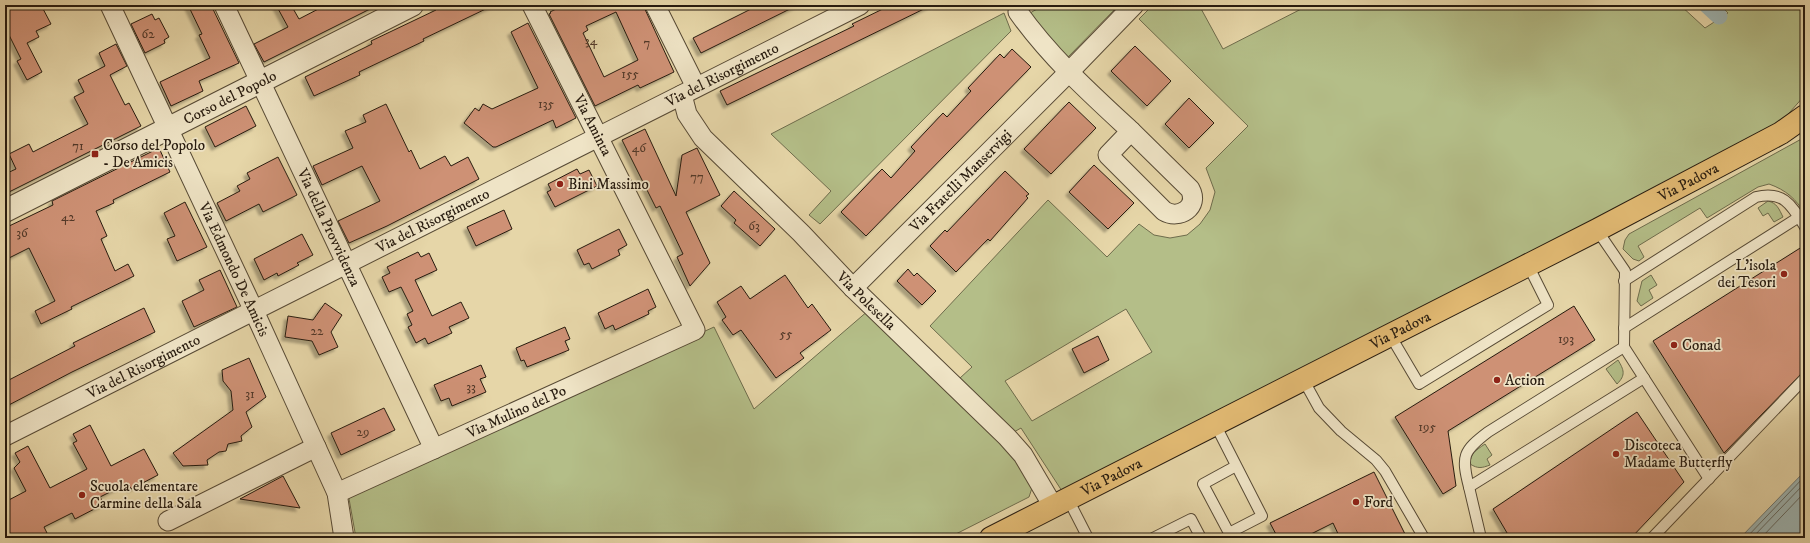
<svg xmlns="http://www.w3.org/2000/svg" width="1810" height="543" font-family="'IM FELL DW Pica',serif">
  <defs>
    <filter id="shadow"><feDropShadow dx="-3.5" dy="3.5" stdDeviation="1" flood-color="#0004"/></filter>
  </defs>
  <rect width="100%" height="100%" fill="#e6d6a8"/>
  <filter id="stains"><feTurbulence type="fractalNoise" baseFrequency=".005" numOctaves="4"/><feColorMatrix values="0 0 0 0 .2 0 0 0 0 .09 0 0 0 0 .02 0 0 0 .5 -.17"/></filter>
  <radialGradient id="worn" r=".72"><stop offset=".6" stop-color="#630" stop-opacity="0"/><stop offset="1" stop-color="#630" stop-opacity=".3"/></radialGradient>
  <g fill="#b4be88" stroke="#6e6c4c" fill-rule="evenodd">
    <polygon points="1044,5 1119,5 1067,58 1030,13"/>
    <path d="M1153,5H1199L1223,49L1309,5H1680L1705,28L1728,13L1720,5H1805V95L1775,129L1062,491L1021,428L1014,432L960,378L972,367L930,326L1048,200L1107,257L1139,224L1154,235L1170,238L1187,235L1200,224L1210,210L1215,192L1206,168L1248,126L1139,19ZM1126,309L1152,352L1032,421L1005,381Z"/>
    <polygon points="1004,13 1011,31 820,224 809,215 831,191 771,134"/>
    <path d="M1805,137V214C1796,199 1786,190 1769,184L1758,187L1707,218L1700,208L1638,246L1644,257L1639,261L1633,259L1623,249L1625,240L1629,234Z"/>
    <path d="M1768,201C1777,203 1779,209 1783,217L1774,222L1768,213L1763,216L1758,208Z"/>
    <polygon points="1651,275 1657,285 1649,290 1653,298 1641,306 1637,301 1642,281"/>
    <polygon points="869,310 1009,444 1032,488 1029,497 948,538 356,538 348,493 714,327 754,409"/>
    <path d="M1618,360C1624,370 1626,375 1617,384L1606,369Z"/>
    <path d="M1485,444L1492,455L1487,459L1490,465C1482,468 1478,469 1470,464C1470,454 1476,450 1485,444Z"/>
  </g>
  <polygon fill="#9db6b5" stroke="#6e7873" points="1805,471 1805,538 1740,538"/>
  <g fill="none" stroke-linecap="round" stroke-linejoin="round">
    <g stroke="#626862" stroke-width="1">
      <polyline points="1746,538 1805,476"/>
      <polyline points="1752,538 1805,483"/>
      <polyline points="1761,538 1805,492"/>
    </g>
    <polyline stroke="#9db6b5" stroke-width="17" points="1707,5 1719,16"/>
  </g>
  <g fill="#ce9174" stroke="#271b0f" fill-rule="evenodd" filter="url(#shadow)">
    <polygon points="20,5 41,5 51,24 36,31 39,37 27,43 42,72 27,80 17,61 21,59 5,27 5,12"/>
    <polygon points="188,5 211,5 239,63 199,81 203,91 171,106 160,82 210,58 199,35 202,34"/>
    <polygon points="276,5 291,5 299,19 326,5 378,5 264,62 254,44 288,27"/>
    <polygon points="434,5 494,5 423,39 424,41 359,72 360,75 314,96 305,77 372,44 371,41 436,10"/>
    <path d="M564,5H643L674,72L640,88L638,85L595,106L549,14L551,13L550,12ZM616,12L638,60L604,77L583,33L588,30L586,26Z"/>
    <polygon points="759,5 798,5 701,53 693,38"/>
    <polygon points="891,5 932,5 727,105 720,91 854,26 852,24"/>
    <polygon points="152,14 155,20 159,18 169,37 164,40 165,43 145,53 131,24"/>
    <polygon points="528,23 576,118 556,128 553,120 496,147 493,147 464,123 475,108 479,111 483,104 492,109 538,88 511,32"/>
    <polygon points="116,44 127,66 110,75 125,105 129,103 141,126 5,194 5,174 16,169 9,154 29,144 33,152 88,124 74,97 84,92 78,80 105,66 99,53"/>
    <polygon points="1135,46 1171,81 1147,106 1111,71"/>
    <polygon points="1012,49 1031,67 866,236 841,212 882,169 891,178 915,151 911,147 943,113 947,117 971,91 968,88 1000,54 1004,58"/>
    <polygon points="1189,98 1214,123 1189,148 1165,124"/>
    <polygon points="1069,102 1096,128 1051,174 1024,149"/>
    <polygon points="386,104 409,152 411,150 420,169 445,156 451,166 468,157 479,179 387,226 349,243 338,221 380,201 362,166 322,185 313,166 353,148 345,131 366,122 363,115"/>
    <polygon points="246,106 256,126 215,147 205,127"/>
    <polygon points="645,129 676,196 682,155 697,148 720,195 686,212 710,263 690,286 677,257 683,254 660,206 656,208 622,140"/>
    <polygon points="159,148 170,172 113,200 114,203 96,211 107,236 101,239 115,271 128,264 134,276 71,307 72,309 41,324 35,311 55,301 29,248 5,260 5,228 53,205 52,201"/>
    <polygon points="278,157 297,195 263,212 259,204 226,221 217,203 240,191 237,186 250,179 247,173"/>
    <polygon points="1094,165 1134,203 1108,229 1069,192"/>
    <polygon points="577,169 580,174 589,170 597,186 555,207 547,192 551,190 548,184"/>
    <polygon points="1005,171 1029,194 1026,196 1028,198 990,241 988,239 956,272 930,246 945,230 947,232"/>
    <polygon points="734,191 775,229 760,246 734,223 736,220 721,206"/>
    <polygon points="185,202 207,247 177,261 167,239 175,236 164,213"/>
    <polygon points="504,210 512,229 476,246 467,227"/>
    <polygon points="619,229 627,245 618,250 620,255 592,269 589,263 584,265 577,250"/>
    <polygon points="302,234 313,255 297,263 299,265 278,276 277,273 264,280 254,259"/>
    <polygon points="1805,245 1805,370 1724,453 1653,341"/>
    <polygon points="418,252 421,257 429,253 437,270 415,280 432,316 461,302 469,318 449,327 452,333 428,344 425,338 416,343 408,327 412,325 407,314 413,311 401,287 389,292 382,277 390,273 387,267"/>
    <polygon points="908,269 914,276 917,273 936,291 922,305 897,281"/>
    <polygon points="220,270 237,307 194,327 182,301 204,290 199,280"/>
    <polygon points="785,275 808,308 812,304 831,330 800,353 804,358 776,378 741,330 733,335 722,320 726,317 717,302 741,286 750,299"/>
    <polygon points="648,289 656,307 648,311 649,314 615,330 613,325 605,329 598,313"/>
    <polygon points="325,303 342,315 331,332 338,347 319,355 312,341 285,337 288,316 313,320"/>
    <polygon points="1574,306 1595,340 1448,431 1456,486 1443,494 1395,417"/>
    <polygon points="144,308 155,332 72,372 5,407 5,382 75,346 73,343"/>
    <polygon points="565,327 570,339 565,341 569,350 527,367 524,360 521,361 516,348"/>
    <polygon points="1098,336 1109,360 1084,373 1072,349"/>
    <polygon points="249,358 266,397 246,412 252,427 241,436 242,441 228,444 226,451 219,452 207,460 208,465 183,466 173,453 233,410 231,391 223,381 222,370"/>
    <polygon points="481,365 486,377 480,379 486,392 452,406 449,398 441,401 434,385"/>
    <polygon points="384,408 395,430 341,455 331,433"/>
    <polygon points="1637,412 1684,482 1631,538 1510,538 1493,509"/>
    <polygon points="90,425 111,466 144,449 158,475 131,489 128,483 100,497 104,504 75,519 72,513 44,527 47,533 36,538 5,538 5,502 26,491 14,468 20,462 15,453 28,446 50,488 87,469 73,443 77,441 73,434"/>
    <polygon points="1374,472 1407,538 1340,538 1333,523 1303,538 1278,538 1270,523"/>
    <polygon points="283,476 300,508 240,499"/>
  </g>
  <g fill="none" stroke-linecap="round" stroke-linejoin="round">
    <g stroke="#574a35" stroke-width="12">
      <g id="service">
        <polyline points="1597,230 1625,271 1624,347 1709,479"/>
        <path d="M1624,281L1756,197C1784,190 1792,206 1805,227"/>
        <polyline points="1624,328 1799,217"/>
        <polyline points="1394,333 1393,340 1419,384 1548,305 1528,265"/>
        <path d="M1624,347L1488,432C1463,451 1461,456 1469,487L1644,378"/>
        <polyline points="1303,379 1319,408 1341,431 1376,460 1385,471 1424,538"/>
        <polyline points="1215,424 1262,516 1229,533 1203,484 1236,466"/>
        <polyline points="1469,487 1481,538"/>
        <polyline points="1068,499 1088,538"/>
        <polyline points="1153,538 1191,519 1201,538"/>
        <polyline points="1652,538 1805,378"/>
      </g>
    </g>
    <g stroke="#574a35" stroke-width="21">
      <g id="minor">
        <path id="s1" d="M110,5L254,311L337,493L344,538"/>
        <path id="s2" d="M224,5L434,449"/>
        <polyline points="655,5 696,87"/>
        <path d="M1018,12C1050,57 1090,93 1131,131"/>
        <path id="s3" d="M682,95L687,114L703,138L801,233L853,288L1007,437L1023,455L1053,506"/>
        <path d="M1131,131L1190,189C1200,207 1179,220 1164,211L1108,155Z"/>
        <path id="s4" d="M853,288L1068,73L1134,5"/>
        <path id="s5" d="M5,436L860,5"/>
        <path id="s6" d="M337,493L695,330L532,5"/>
        <polyline points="168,521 316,447"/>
      </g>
    </g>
    <g stroke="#574a35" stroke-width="24">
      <g id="tertiary">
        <path id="s7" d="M5,211L412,5"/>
      </g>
    </g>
    <g stroke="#271b0f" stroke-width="24">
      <g id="primary">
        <path id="s8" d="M991,538L1597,230L1781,133L1805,116"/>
      </g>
    </g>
    <use href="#service" stroke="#efe4c6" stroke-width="10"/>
    <use href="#minor" stroke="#efe4c6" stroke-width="19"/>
    <use href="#tertiary" stroke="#efe4c6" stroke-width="22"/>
    <use href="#primary" stroke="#e3bb74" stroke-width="22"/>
  </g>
  <g fill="#8f2418" stroke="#efe4c6" stroke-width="1.5">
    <rect x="91" y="150" width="8" height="8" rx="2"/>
    <circle cx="560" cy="184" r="4"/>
    <circle cx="1784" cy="274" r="4"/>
    <circle cx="1674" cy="345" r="4"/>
    <circle cx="1497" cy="380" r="4"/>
    <circle cx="1616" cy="454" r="4"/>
    <circle cx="82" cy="495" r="4"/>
    <circle cx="1356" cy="502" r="4"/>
  </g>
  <g text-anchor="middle" stroke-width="3.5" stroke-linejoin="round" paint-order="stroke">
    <g font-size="13" fill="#513828">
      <text x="148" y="38">62</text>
      <text x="591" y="45">34</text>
      <text x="647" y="47">7</text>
      <text x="630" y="78">155</text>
      <text x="546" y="108">135</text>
      <text x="78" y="150">71</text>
      <text x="639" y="152">46</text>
      <text x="697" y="181">77</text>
      <text x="68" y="221">42</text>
      <text x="754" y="230">63</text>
      <text x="22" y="237">36</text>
      <text x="317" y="335">22</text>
      <text x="786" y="338">55</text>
      <text x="1566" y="343">193</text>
      <text x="471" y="391">33</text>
      <text x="250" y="398">31</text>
      <text x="1427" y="431">195</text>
      <text x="363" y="436">29</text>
    </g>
    <g font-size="15" fill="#271b0f" stroke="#efe4c6">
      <text dy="5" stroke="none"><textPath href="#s5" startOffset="803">Via del Risorgimento</textPath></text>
      <text dy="5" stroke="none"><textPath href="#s7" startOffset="252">Corso del Popolo</textPath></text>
      <text transform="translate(593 125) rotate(63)" y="5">Via Aminta</text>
      <text dy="5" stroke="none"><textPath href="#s4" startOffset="152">Via Fratelli Manservigi</textPath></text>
      <text dy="5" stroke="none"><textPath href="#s8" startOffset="783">Via Padova</textPath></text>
      <text dy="5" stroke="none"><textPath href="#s5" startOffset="479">Via del Risorgimento</textPath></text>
      <text dy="5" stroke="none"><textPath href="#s2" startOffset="246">Via della Provvidenza</textPath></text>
      <text dy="5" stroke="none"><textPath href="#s1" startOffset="292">Via Edmondo De Amicis</textPath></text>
      <text dy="5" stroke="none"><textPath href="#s3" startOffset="279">Via Polesella</textPath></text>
      <text dy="5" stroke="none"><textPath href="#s8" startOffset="459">Via Padova</textPath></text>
      <text dy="5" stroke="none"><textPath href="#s5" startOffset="155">Via del Risorgimento</textPath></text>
      <text dy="5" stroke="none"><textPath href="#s6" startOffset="197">Via Mulino del Po</textPath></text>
      <text dy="5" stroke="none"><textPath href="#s8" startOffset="135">Via Padova</textPath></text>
    </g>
    <g font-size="15" fill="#271b0f" stroke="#efe4c6" text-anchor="start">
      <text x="103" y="150">Corso del Popolo<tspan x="103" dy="17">- De Amicis</tspan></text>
      <text x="568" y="189">Bini Massimo</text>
      <text x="1776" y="270" text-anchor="end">L'isola<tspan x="1776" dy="17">dei Tesori</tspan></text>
      <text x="1682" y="350">Conad</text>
      <text x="1505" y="385">Action</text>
      <text x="1624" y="450">Discoteca<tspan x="1624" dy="17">Madame Butterfly</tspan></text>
      <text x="90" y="491">Scuola elementare<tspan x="90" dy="17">Carmine della Sala</tspan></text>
      <text x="1364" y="507">Ford</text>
    </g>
  </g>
  <rect width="1810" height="543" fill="none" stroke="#e6d6a8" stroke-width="20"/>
  <rect x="6" y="6" width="1798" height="531" fill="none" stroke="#271b0f" stroke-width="2"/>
  <rect x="10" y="10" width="1790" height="523" fill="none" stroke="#271b0f"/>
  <rect width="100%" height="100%" filter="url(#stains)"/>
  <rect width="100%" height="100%" fill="url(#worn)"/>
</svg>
